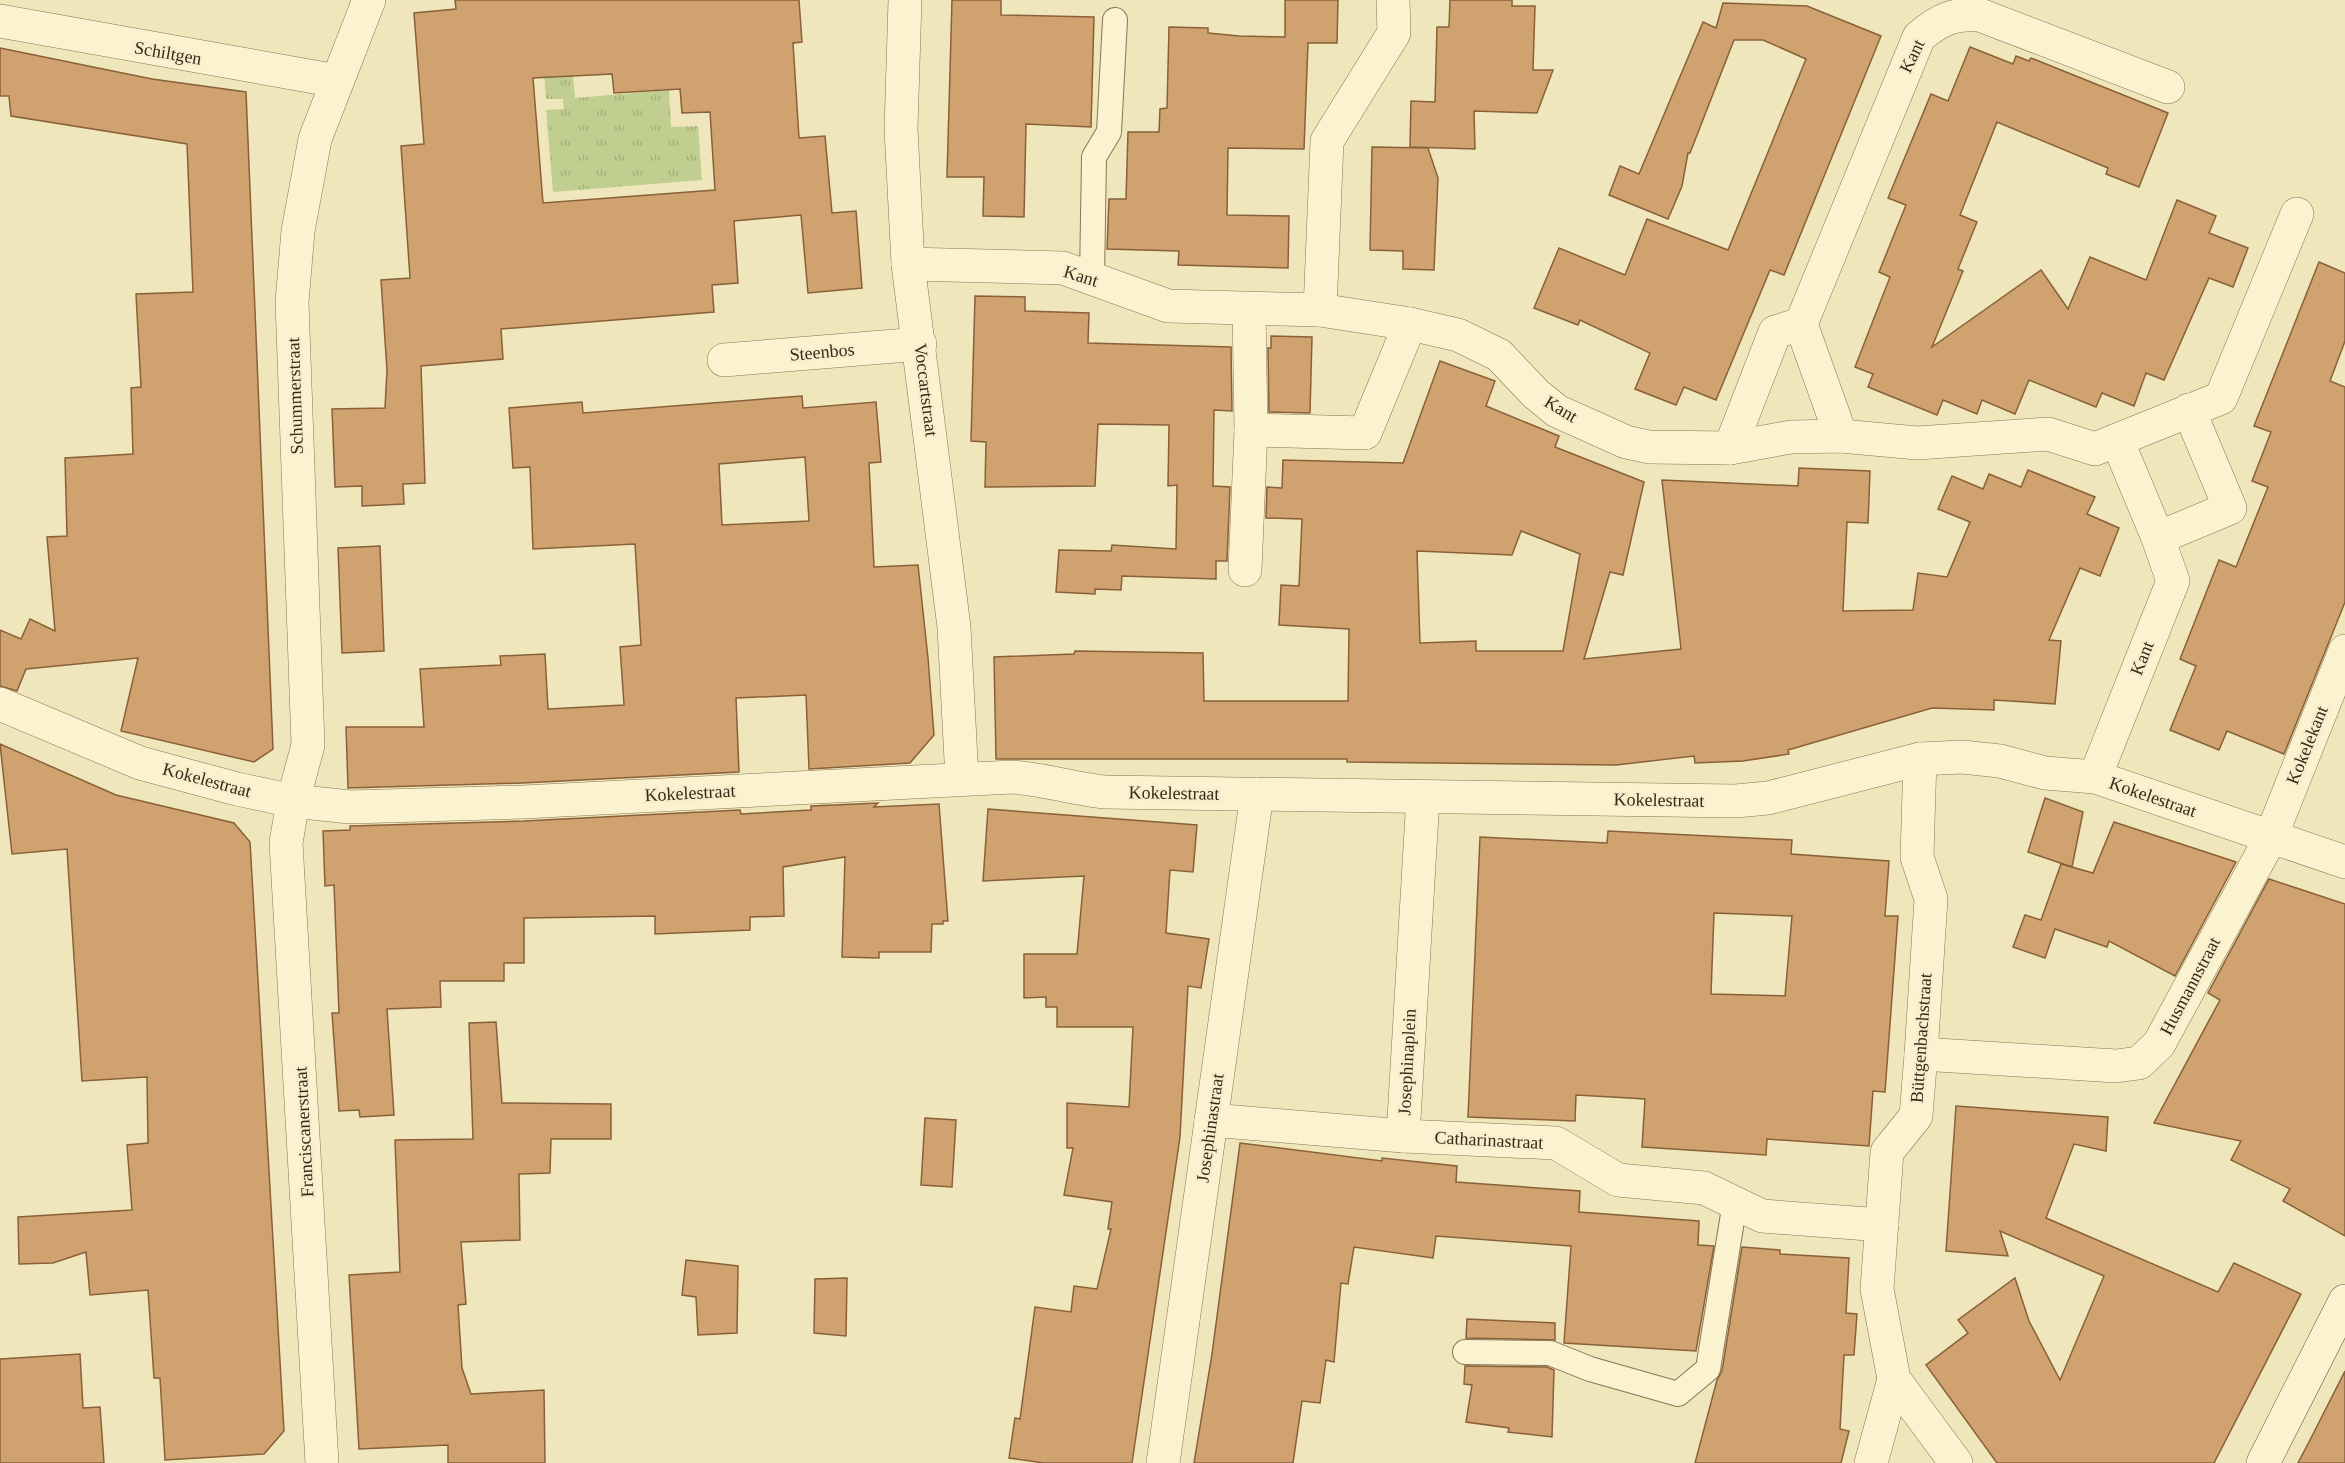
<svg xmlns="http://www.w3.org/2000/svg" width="2345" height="1463" font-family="'Times New Roman',serif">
  <defs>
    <pattern id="grass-tufts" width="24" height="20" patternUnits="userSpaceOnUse" patternTransform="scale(1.5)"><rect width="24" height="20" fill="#c0ce8f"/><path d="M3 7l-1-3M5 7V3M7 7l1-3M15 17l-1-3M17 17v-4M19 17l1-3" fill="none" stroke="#a6b17b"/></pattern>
  </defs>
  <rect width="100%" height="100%" fill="#f0e6bb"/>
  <polygon fill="url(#grass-tufts)" points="539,0 566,0 575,98 669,90 671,127 698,126 702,180 553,192 546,110 564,109 563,99 546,99"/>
  <g fill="#d0a26f" stroke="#886139" stroke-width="1.5" fill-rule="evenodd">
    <path d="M455,0H799L802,42L793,43L799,138L825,136L832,213L856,211L862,288L808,293L801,215L734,221L738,283L712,285L714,312L501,329L503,359L421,366L425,483L403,484L404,504L362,506V486L335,487L332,409L385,408L387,370L381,280L410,278L401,146L424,144L414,13L456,9ZM612,74L614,93L680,89L682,113L710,112L715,190L543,203L533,78Z"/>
    <polygon points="952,0 1001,0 1001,15 1094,17 1091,127 1026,124 1024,217 983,216 984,177 947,177"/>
    <polygon points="1285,0 1338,0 1337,43 1308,43 1304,149 1228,148 1227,215 1289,216 1288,268 1178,265 1179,251 1107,249 1109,199 1126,199 1128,132 1159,132 1160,109 1167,108 1169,27 1208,28 1208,33 1239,36 1285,37"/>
    <polygon points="1450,0 1512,0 1512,6 1535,6 1533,70 1553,70 1537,113 1474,111 1475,149 1410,147 1411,101 1435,102 1437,27 1449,27"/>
    <polygon points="1723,3 1807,6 1881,36 1784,275 1770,270 1716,400 1684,387 1676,405 1635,389 1650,353 1580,320 1578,325 1534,308 1559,248 1625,275 1647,219 1728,250 1806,59 1763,40 1734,40 1690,153 1688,153 1682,186 1668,219 1609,195 1620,166 1639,174 1703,22 1716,28"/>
    <polygon points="1970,47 2013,64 2016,56 2029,61 2031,58 2168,113 2139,187 2106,174 2108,168 1997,122 1960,215 1977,222 1958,269 1963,271 1932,347 2041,270 2068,309 2090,257 2146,280 2177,200 2216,216 2209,233 2248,248 2233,287 2209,278 2164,380 2146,373 2134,406 2102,393 2096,407 2029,380 2015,414 1982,400 1977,414 1943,400 1937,415 1868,387 1873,374 1855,367 1890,277 1879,272 1906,205 1888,198 1931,94 1948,101"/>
    <polygon points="0,48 152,79 246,92 273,749 254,762 121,731 138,658 26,669 17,691 0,686 0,630 21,639 30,619 55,631 47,537 67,536 65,458 133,454 131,388 141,387 136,294 193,292 187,144 11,116 9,96 0,96"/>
    <polygon points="1372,147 1428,148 1438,178 1434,270 1403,269 1403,251 1370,250"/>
    <polygon points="2319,262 2345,273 2345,341 2330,381 2345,387 2345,602 2284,754 2227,731 2219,750 2170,730 2196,666 2180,659 2219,560 2236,567 2268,487 2252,481 2271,432 2254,426"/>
    <polygon points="975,296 1025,297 1025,311 1089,313 1088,343 1231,347 1232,411 1214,410 1213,486 1230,487 1227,561 1216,561 1216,579 1122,576 1121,590 1095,589 1095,594 1056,592 1059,550 1111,551 1112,545 1176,549 1177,485 1168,486 1169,425 1098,424 1095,486 985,487 986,442 971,441"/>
    <polygon points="1271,336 1312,337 1310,413 1269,412 1268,348 1271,348"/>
    <path d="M1440,361L1495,381L1486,406L1559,436L1555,447L1644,482L1623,575L1610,572L1584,659L1681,649L1662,480L1798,486L1799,468L1870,471L1868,523L1847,522L1843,611L1913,610L1918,573L1947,577L1970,522L1938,509L1952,476L1983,489L1989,474L2021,487L2028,470L2095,497L2087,514L2119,528L2100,576L2080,568L2049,640L2061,641L2055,704L1994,700V710L1932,708L1788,750L1789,754L1743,761L1695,763L1694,756L1616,765L1347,762V759H996L994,657L1074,654L1075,651L1203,653L1204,701H1348L1349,629L1279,625L1281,585L1299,586L1302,519L1266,518L1267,487L1282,488L1283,460L1403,463ZM1521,531L1580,554L1563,651H1476V641L1420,643L1417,551L1512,555Z"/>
    <path d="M802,396L803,408L876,402L881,462L869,463L874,567L918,565L928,658L934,735L910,763L809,769L806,695L736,698L739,772L522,783L348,788L346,727H424L420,669L501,665L500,656L545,654L548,709L624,705L620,647L641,645L635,544L533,549L530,467L513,468L509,408L582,402L583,413ZM805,457L809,521L722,525L719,464Z"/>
    <polygon points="380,546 384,651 342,653 338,548"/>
    <polygon points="0,744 116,795 234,823 250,842 284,1431 264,1454 165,1460 160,1378 154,1378 148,1290 90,1295 86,1252 53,1263 19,1264 18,1217 132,1210 127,1145 148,1143 147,1077 82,1081 67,849 12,854"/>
    <polygon points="2045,798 2083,812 2072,867 2028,852"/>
    <polygon points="878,803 874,807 939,804 948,921 943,921 943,924 932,924 931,952 879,952 879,958 842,957 845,857 783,867 784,916 750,917 750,930 655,934 655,916 524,918 524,963 504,963 504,981 440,981 441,1007 387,1009 394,1115 360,1117 359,1110 339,1111 332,1013 339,1013 334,885 325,886 323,831 350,830 350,826 524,821 740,810 741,814 811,810 811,806"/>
    <polygon points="988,809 1197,825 1193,872 1170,870 1166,933 1209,939 1201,988 1188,986 1180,1137 1132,1463 1044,1463 1009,1458 1015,1418 1020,1419 1035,1307 1071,1312 1074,1286 1097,1289 1111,1229 1108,1229 1112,1202 1064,1195 1073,1148 1067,1148 1067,1103 1129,1107 1133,1027 1057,1027 1057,1007 1046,1007 1046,997 1024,998 1024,954 1077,954 1084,876 983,881"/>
    <polygon points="2114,822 2236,862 2175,976 2109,941 2107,947 2055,929 2045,958 2013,947 2025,915 2041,920 2061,864 2093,873"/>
    <path d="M1608,831L1792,840L1791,854L1889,861L1885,916H1898L1885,1092L1873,1091L1869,1146L1767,1139L1766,1155L1642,1147L1645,1099L1612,1097L1576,1095L1575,1121L1468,1117L1480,837L1607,843ZM1714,913L1792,916L1785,996L1711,994Z"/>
    <polygon points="2269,879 2345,904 2345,1236 2283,1201 2290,1189 2231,1160 2241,1141 2154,1123 2220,1000 2208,993"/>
    <polygon points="496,1022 502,1103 611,1104 611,1139 551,1139 550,1173 519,1174 520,1240 461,1242 466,1304 458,1305 462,1368 471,1394 544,1390 545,1463 448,1463 448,1445 359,1449 349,1275 400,1272 395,1140 473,1139 469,1023"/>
    <polygon points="1956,1106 2108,1117 2106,1151 2074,1144 2046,1218 2218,1292 2234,1263 2301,1294 2214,1463 1997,1463 1926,1365 1968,1333 1958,1320 2015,1278 2029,1321 2060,1380 2104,1276 2000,1231 2008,1256 1946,1251"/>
    <polygon points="925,1118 956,1120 952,1187 921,1185"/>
    <polygon points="1240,1143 1382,1161 1382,1158 1457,1166 1456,1182 1580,1191 1579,1212 1699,1221 1698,1245 1714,1246 1696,1351 1564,1343 1571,1246 1436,1236 1433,1258 1354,1247 1348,1284 1341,1283 1334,1362 1326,1360 1320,1403 1302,1401 1293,1463 1194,1463 1212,1354"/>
    <polygon points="1742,1247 1780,1250 1780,1254 1849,1258 1846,1313 1857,1314 1854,1355 1844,1355 1840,1429 1849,1431 1841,1463 1695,1463 1717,1380 1722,1371"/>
    <polygon points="686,1260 738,1266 737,1333 698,1335 696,1297 682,1295"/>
    <polygon points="847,1278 846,1336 814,1333 815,1279"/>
    <polygon points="1467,1319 1555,1323 1555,1340 1466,1338"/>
    <polygon points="80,1354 83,1408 100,1407 104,1463 0,1463 0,1359"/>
    <polygon points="1465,1366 1547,1367 1554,1370 1552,1437 1508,1432 1509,1428 1466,1422 1472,1385 1464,1384"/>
    <polygon points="2345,1371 2345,1463 2298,1463 2311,1438"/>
  </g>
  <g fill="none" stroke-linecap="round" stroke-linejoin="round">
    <g stroke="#887554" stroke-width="26">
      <g id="lane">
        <polyline points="1092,278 1094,157 1109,132 1115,20"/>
        <polyline points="1465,1352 1550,1353 1590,1369 1678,1394 1708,1369 1735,1202"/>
      </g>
    </g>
    <g stroke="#887554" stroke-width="34">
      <g id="street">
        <polyline points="905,0 901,129 908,264 954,627 962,779"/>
        <polyline points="0,21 337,81"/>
        <polyline points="908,264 1063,268 1168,306 1320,310 1410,324 1458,335 1499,355 1536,394 1557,411 1626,442 1649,447 1730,448 1791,437 1841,436 1917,443 2048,434 2095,449 2117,440"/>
        <polyline points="1320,310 1327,141 1394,33 1393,0"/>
        <polyline points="724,360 920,344"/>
        <polyline points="1251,430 1365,433 1410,324"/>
        <path d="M1841,436L1801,324L1919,37C1939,20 1953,13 1980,15L2168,87"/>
        <polyline points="1730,448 1775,332 1801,324"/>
        <polyline points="2158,538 2230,508 2189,410"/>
        <polyline points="1245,570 1251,430 1249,309"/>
        <path d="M0,704L140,763L237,789L293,801L350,807L523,802L1012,777C1044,779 1074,789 1105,792L1736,801L1768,798L1920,759L1962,757L2000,761L2045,773L2095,777L2345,862"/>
        <polyline points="1920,759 1917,857 1931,899 1921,1054 1916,1116 1887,1152 1877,1289 1894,1379 1956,1463"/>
        <polyline points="2095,777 2173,581 2158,538 2117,440 2221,398 2297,214"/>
        <polyline points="1921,1054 2116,1066 2139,1063 2159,1044 2270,839 2345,651"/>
        <polyline points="1211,1120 1403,1136 1556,1143 1618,1180 1704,1188 1762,1216 1882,1225"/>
        <polyline points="1403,1136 1423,797"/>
        <polyline points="322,1463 286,843 293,801 308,745 292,302 298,231 315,139 369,0"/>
        <polyline points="1163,1463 1257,794"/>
        <polyline points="1871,1463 1894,1379"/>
      </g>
    </g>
    <g stroke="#695638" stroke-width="34">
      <polyline id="secondary" points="2263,1463 2345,1301"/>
    </g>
    <use href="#lane" stroke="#fbf2cf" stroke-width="24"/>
    <use href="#street" stroke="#fbf2cf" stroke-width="33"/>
    <use href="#secondary" stroke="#fbf2cf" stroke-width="33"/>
  </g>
  <g text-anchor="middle" stroke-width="5" stroke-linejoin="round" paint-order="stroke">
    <g font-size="18" fill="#362b1a" stroke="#f7efcb">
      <text transform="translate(168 53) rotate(10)" y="6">Schiltgen</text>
      <text transform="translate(1912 56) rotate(-64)" y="6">Kant</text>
      <text transform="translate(1081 276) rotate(17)" y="6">Kant</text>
      <text transform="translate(822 352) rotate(-5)" y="6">Steenbos</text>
      <text transform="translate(926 390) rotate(83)" y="6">Voccartstraat</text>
      <text transform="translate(295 396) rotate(-92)" y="6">Schummerstraat</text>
      <text transform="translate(1561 409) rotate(31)" y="6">Kant</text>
      <text transform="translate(2142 658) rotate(-68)" y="6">Kant</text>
      <text transform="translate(2307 745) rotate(-68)" y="6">Kokelekant</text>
      <text transform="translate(207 780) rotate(15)" y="6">Kokelestraat</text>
      <text transform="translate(690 793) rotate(-3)" y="6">Kokelestraat</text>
      <text transform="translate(1174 793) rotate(1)" y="6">Kokelestraat</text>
      <text transform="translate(2153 797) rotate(19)" y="6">Kokelestraat</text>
      <text transform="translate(1659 800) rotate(1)" y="6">Kokelestraat</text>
      <text transform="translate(2190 986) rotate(-62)" y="6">Husmannstraat</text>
      <text transform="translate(1921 1038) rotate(-86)" y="6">Büttgenbachstraat</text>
      <text transform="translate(1407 1062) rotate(-87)" y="6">Josephinaplein</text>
      <text transform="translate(1210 1128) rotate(-82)" y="6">Josephinastraat</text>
      <text transform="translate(304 1132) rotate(-93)" y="6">Franciscanerstraat</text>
      <text transform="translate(1489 1140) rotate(3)" y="6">Catharinastraat</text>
    </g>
  </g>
</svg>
